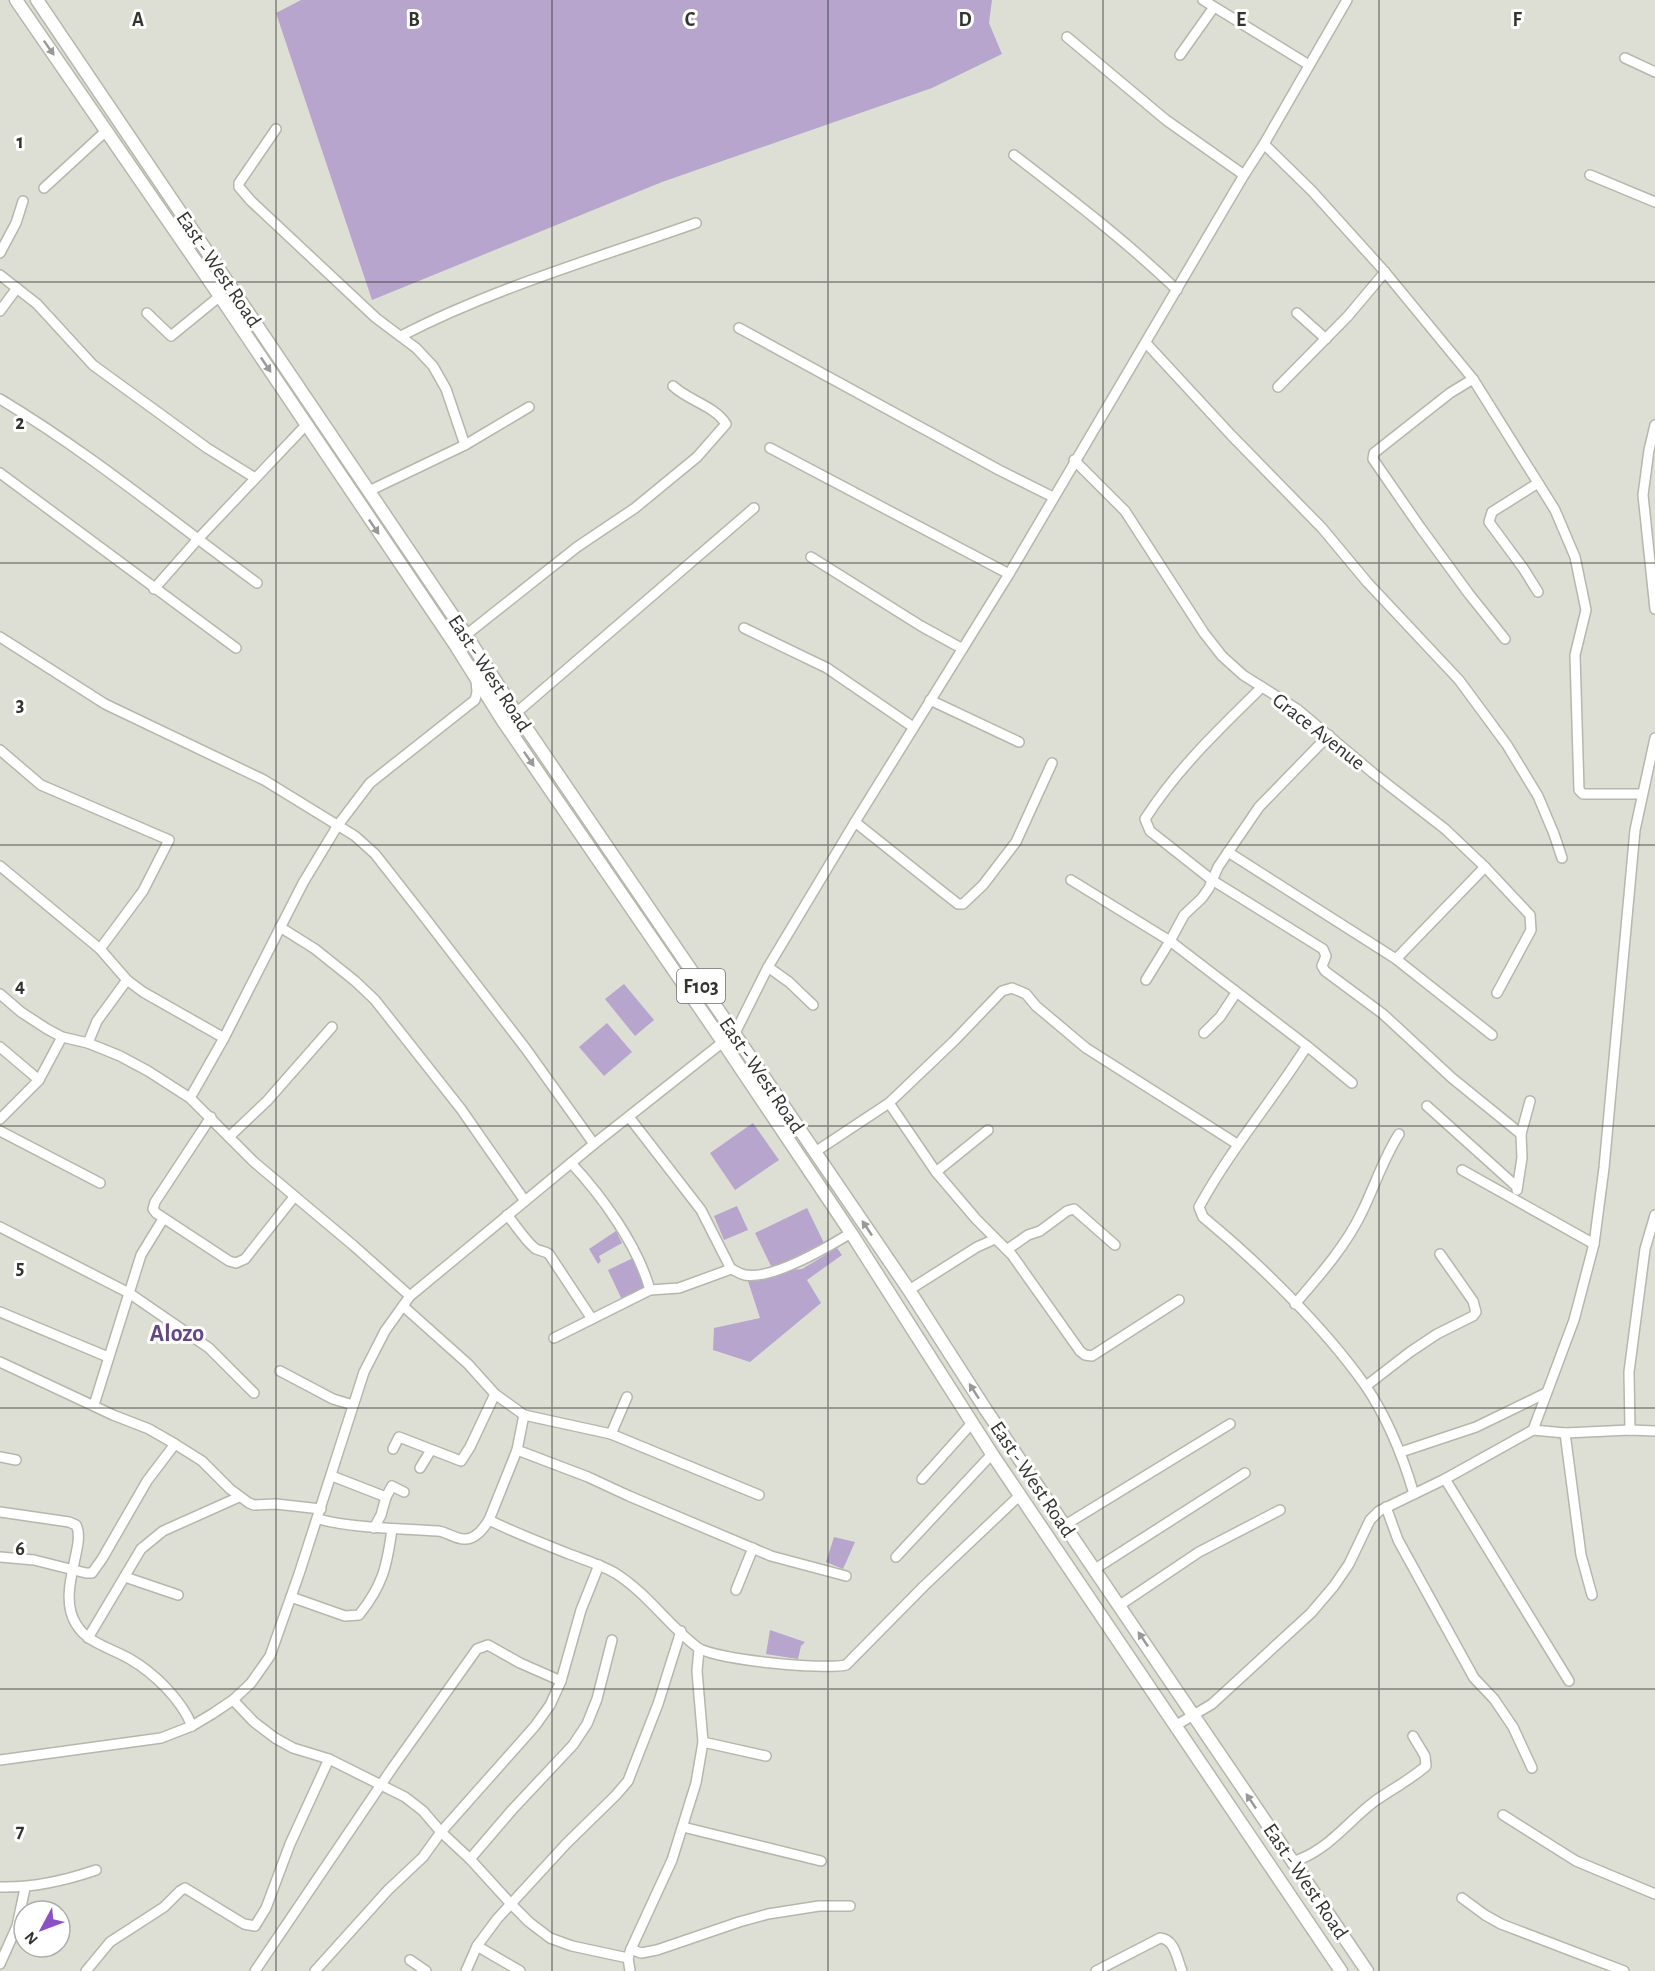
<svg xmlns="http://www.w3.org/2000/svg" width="1655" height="1971" font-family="'Alegreya Sans',sans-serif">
  <rect width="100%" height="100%" fill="#dedfd4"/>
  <g fill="#b7a5ce">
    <polygon points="301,0 992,0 989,23 1002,54 932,88 662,182 372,300 276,13"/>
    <polygon points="624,984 654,1020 635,1036 605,999"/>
    <polygon points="607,1023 632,1052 604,1076 579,1047"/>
    <polygon points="753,1123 779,1160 735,1190 710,1153"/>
    <polygon points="737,1206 748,1230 724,1240 714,1216"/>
    <polygon points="807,1208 824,1243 772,1268 755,1233"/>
    <polygon points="616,1231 622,1243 599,1256 601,1261 598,1264 589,1249"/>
    <polygon points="837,1248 842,1255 807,1280 821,1303 750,1362 713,1350 714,1328 760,1318 746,1275 802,1269"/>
    <polygon points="633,1258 647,1288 622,1300 608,1270"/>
    <polygon points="834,1537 855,1542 843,1569 826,1562"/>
    <polygon points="770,1630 805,1642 801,1646 798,1659 766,1654"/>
  </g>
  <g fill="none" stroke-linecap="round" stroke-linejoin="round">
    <g stroke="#b6b7ac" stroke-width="12">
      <g id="minor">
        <polyline points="1203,0 1309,65"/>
        <polyline points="1067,37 1166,120 1244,175"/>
        <polyline points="1180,55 1214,7"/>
        <polyline points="1625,58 1655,72"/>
        <polyline points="276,129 239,183 239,187 251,201 376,318 416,348 433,366 446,389 465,445"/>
        <polyline points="1264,144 1312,191 1385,272 1473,379 1555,510 1575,557 1586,610 1575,655 1579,790 1583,794 1642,794"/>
        <path d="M1014,155C1070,198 1126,241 1177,290"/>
        <polyline points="1590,175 1655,202"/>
        <polyline points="44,188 106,131"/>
        <polyline points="0,253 16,223 23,201"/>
        <polyline points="0,275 37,304 93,365 207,448 255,478"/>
        <polyline points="0,311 17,288"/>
        <polyline points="147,313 171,336 220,296"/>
        <polyline points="1297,313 1326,339"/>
        <polyline points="739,328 999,470 1053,497"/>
        <path d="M401,336C494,288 597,258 696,223"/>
        <polyline points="1146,343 1232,436 1322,528 1367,582 1459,680 1507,745 1538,796 1554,834 1562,858"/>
        <polyline points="1473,379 1450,393 1374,453 1373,459 1420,527 1469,594 1505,639"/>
        <polyline points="1278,387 1348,316 1385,272"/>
        <path d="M0,399C90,453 172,521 257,583"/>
        <polyline points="1655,425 1649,450 1643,495 1655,609"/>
        <polyline points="770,448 1009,574"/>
        <polyline points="1074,460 1125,511 1204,633 1222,656 1243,675 1297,709 1373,773 1445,829 1485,867 1530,915 1531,930 1497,993"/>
        <polyline points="0,473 236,648"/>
        <polyline points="369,491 465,445 529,407"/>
        <polyline points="811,557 921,626 961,648"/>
        <polyline points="154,589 198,539 306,425"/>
        <polyline points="1538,592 1523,568 1489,522 1492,512 1538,483"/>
        <polyline points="744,628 827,668 913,727"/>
        <path d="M466,635L577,547L635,508L697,457L726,424C715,406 689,401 673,386"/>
        <polyline points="0,637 105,704 264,780 355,836 375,854 422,914 526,1049 594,1144"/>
        <path d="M1262,687C1219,729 1177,769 1145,819L1150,831L1212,880L1323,949L1326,956L1322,966L1325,971L1383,1014L1452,1078L1521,1134"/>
        <polyline points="930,700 1019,742"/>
        <polyline points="516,713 754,508"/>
        <polyline points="0,750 41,785 169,840 143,891 100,949"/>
        <polyline points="855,822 944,893 958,904 963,904 983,885 1016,842 1052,763"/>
        <polyline points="1228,852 1396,959 1492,1035"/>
        <polyline points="0,866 100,949 127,980 143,992 224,1038"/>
        <polyline points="1071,880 1170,941 1307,1046 1352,1083"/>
        <polyline points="280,927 315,949 355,981 375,1000 461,1109 525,1201"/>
        <polyline points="1396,959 1485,867"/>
        <polyline points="768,967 789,982 813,1005"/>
        <polyline points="1146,980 1170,941 1184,915 1202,898 1209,888 1218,867 1259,807 1329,735"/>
        <polyline points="0,994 21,1012 47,1029 62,1037 88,1043 120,1056 148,1071 190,1098 254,1162 354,1246 410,1296"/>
        <polyline points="1204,1033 1220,1017 1236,993"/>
        <polyline points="734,1035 768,967 855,822 1009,574 1244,175 1264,144 1347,0"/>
        <polyline points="88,1043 97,1021 127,980"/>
        <path d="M1307,1046C1272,1101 1230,1150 1199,1207L1203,1217C1259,1263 1323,1326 1365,1385C1387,1417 1403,1457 1414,1494"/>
        <polyline points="0,1047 39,1080"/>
        <polyline points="190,1098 224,1038 303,883 338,825 370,783 475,700 477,692 476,680 486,668"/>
        <polyline points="889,1103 936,1172 976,1219 1012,1255 1080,1351 1085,1355 1092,1356 1179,1300"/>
        <polyline points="1427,1106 1517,1187"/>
        <polyline points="211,1117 155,1202 153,1209 156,1213 229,1261 236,1263 245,1259 294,1197"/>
        <polyline points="629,1117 701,1210 731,1269"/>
        <polyline points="0,1119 39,1080 62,1037"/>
        <polyline points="0,1131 100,1183"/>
        <polyline points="229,1137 267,1101 332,1027"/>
        <polyline points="815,1152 889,1103 955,1040 1002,991 1012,988 1026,994 1036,1006 1086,1048 1237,1144"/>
        <path d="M571,1163C602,1196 638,1246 650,1290"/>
        <polyline points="1462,1170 1594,1244"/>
        <polyline points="936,1172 988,1130"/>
        <polyline points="1517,1190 1522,1158 1521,1134 1530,1101"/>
        <path d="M507,1215C515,1224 527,1243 536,1249C540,1251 545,1251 549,1254L592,1319"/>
        <polyline points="0,1227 129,1293 209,1348 254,1393"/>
        <polyline points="1008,1249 1028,1235 1040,1231 1067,1211 1074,1209 1115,1245"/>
        <polyline points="909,1290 977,1247 995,1239"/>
        <path d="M1295,1304C1319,1276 1345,1247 1361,1214C1374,1188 1383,1159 1399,1134"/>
        <polyline points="403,1306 468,1364 495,1394 524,1415 611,1434 759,1495"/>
        <polyline points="0,1312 108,1357"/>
        <path d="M554,1338L650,1290L679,1288L731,1269C736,1271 740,1274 745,1275C772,1280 828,1247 851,1233"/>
        <polyline points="0,1362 113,1415 149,1429 175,1444 202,1461 230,1489 249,1503 254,1505 276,1504 321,1509"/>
        <polyline points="280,1371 333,1399 353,1405"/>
        <polyline points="1366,1386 1410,1352 1437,1334 1473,1316 1476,1312 1473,1301 1440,1254"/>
        <polyline points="94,1405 141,1255 163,1219"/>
        <path d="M524,1415L517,1450L489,1520C515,1533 542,1543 569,1554C585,1560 601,1565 615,1573C647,1593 668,1625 697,1647C714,1660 824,1670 846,1665L924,1586L1020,1495"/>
        <polyline points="1533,1430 1574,1320 1594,1244 1604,1168 1635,830 1655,738"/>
        <polyline points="1630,1430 1629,1372 1645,1249 1655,1215"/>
        <polyline points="1565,1433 1581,1555 1592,1595"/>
        <polyline points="611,1434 627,1397"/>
        <polyline points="393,1449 399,1437 461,1461 470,1447 495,1394"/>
        <polyline points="517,1450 588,1477 629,1496 771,1556 846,1576"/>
        <polyline points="1401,1452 1476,1427 1546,1393"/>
        <polyline points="0,1457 16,1460"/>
        <polyline points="420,1468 431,1450"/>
        <polyline points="332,1476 386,1497 381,1515 374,1528"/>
        <polyline points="922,1479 972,1423"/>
        <polyline points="1445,1479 1569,1681"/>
        <polyline points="386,1497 392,1486 404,1492"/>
        <polyline points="1386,1507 1398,1540 1474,1678 1494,1699 1513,1727 1532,1768"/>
        <path d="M0,1512L69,1522L76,1525C87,1544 56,1592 76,1624C87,1643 111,1648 130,1659C154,1673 181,1699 192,1726"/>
        <path d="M318,1519C358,1529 397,1528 438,1531C447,1532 455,1539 464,1539C475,1540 484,1528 489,1520"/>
        <polyline points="1065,1525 1230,1424"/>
        <polyline points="0,1557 34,1560 86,1573 92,1573 102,1559 147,1481 175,1444"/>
        <polyline points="896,1557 992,1454"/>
        <polyline points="1095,1569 1245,1473"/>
        <polyline points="125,1577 178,1595"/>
        <polyline points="736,1590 753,1548"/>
        <path d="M291,1597L345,1616L359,1615C383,1585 387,1566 392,1529"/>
        <polyline points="1120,1605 1199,1552 1280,1510"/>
        <polyline points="88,1638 141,1549 163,1531 239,1497"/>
        <polyline points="233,1700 254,1722 275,1738 293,1748 329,1759 405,1797 423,1811 441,1832 470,1859 511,1904 529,1922 550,1938 572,1946 628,1958"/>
        <polyline points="1175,1726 1212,1704 1311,1613 1334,1586 1349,1564 1370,1520 1379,1511 1445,1479 1533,1430 1565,1433 1630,1430 1655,1431"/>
        <polyline points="703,1742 766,1756"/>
        <polyline points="0,1760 161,1738 192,1726 212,1714 233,1700 251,1683 270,1656 299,1574 364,1372 385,1331 410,1296 594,1144 723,1042"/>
        <polyline points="1503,1815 1576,1861 1655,1894"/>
        <polyline points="683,1827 821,1861"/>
        <polyline points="470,1859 512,1810 573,1745 587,1724 597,1699 612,1640"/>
        <path d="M1292,1862C1327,1852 1347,1822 1375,1801C1392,1789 1410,1780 1426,1766L1425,1756L1413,1736"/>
        <path d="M0,1887C34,1888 64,1881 96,1870"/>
        <polyline points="1462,1898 1485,1915 1501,1924 1624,1971"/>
        <polyline points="477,1946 520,1971"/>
        <polyline points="631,1949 641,1953 657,1950 739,1922 768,1914 819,1906 850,1906"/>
        <polyline points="410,1960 426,1971"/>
        <polyline points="0,1964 17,1926 25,1888"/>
        <polyline points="86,1971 110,1942 164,1907 180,1891 185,1888 244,1924 255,1926 266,1908 290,1844 329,1759"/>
        <polyline points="255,1971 393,1767 477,1649 488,1645 520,1663 561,1681"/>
        <polyline points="315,1971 388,1890 423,1857 441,1832 535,1726 550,1705 561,1681 581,1610 599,1565"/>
        <polyline points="466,1971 477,1946 497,1919 566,1844 616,1795 628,1781 658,1704 681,1631"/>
        <polyline points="630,1971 628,1958 631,1949 672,1860 696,1783 703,1742 697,1671 699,1649"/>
        <path d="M1096,1971L1160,1938C1175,1939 1177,1959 1182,1971"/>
      </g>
    </g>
    <g stroke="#b6b7ac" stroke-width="15">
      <g id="major">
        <polyline points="16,0 213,286 456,646 503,721 723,1042 851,1233 992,1454 1341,1971"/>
        <polyline points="37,0 466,635 516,713 909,1290 986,1410 1367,1971"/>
      </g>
    </g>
    <use href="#minor" stroke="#fff" stroke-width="9"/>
    <use href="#major" stroke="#fff" stroke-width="12"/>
  </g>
  <defs><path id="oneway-solid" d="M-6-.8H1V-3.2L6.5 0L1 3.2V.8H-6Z" transform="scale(1.5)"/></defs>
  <g fill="#999a98">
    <use href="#oneway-solid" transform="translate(49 48) rotate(55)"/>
    <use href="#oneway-solid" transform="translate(266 365) rotate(56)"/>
    <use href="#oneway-solid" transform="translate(374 527) rotate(56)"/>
    <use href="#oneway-solid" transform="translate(529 759) rotate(55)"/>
    <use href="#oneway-solid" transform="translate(867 1228) rotate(-124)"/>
    <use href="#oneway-solid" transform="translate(974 1391) rotate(-123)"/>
    <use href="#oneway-solid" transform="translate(1143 1639) rotate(-124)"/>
    <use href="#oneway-solid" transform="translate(1251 1801) rotate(-124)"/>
  </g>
  <path fill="none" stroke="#333430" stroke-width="1.5" stroke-opacity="0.55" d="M276,0V1971M552,0V1971M828,0V1971M1103,0V1971M1379,0V1971M0,282H1655M0,563H1655M0,845H1655M0,1126H1655M0,1408H1655M0,1689H1655"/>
  <g text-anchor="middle" stroke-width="6" stroke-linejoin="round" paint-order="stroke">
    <rect fill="#fff" stroke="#70716e" stroke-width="1.5" x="677" y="969" width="48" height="34" rx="4.5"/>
    <g font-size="20" font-weight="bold" fill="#333430">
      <text x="701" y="993">F103</text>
    </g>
    <g font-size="21" fill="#333430" stroke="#fff">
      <text transform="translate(219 269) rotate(56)" y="7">East - West Road</text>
      <text transform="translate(490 673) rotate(57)" y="7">East - West Road</text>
      <text transform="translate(1319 731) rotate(38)" y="7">Grace Avenue</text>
      <text transform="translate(762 1075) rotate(56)" y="7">East - West Road</text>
      <text transform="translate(1033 1479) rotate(56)" y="7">East - West Road</text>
      <text transform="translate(1306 1881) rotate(56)" y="7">East - West Road</text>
    </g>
    <g font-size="24" font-weight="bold" fill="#644783" stroke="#fff">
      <text x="177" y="1341">Alozo</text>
    </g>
  </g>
  <g font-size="20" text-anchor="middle" font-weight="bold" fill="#333430" stroke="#fff" stroke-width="6" stroke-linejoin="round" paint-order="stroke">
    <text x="138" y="26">A</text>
    <text x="414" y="26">B</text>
    <text x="690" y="26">C</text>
    <text x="965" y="26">D</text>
    <text x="1241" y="26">E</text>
    <text x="1517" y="26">F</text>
    <text x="20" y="148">1</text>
    <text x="20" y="429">2</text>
    <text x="20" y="711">3</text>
    <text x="20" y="992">4</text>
    <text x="20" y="1274">5</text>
    <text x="20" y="1555">6</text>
    <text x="20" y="1837">7</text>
  </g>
  <g transform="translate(42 1929) rotate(229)"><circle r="28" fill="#ffffff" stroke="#adaeac" stroke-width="1.5"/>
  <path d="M0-4.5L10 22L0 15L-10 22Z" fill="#8d4fc5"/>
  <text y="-9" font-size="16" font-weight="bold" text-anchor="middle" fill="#333430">N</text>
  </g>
</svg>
